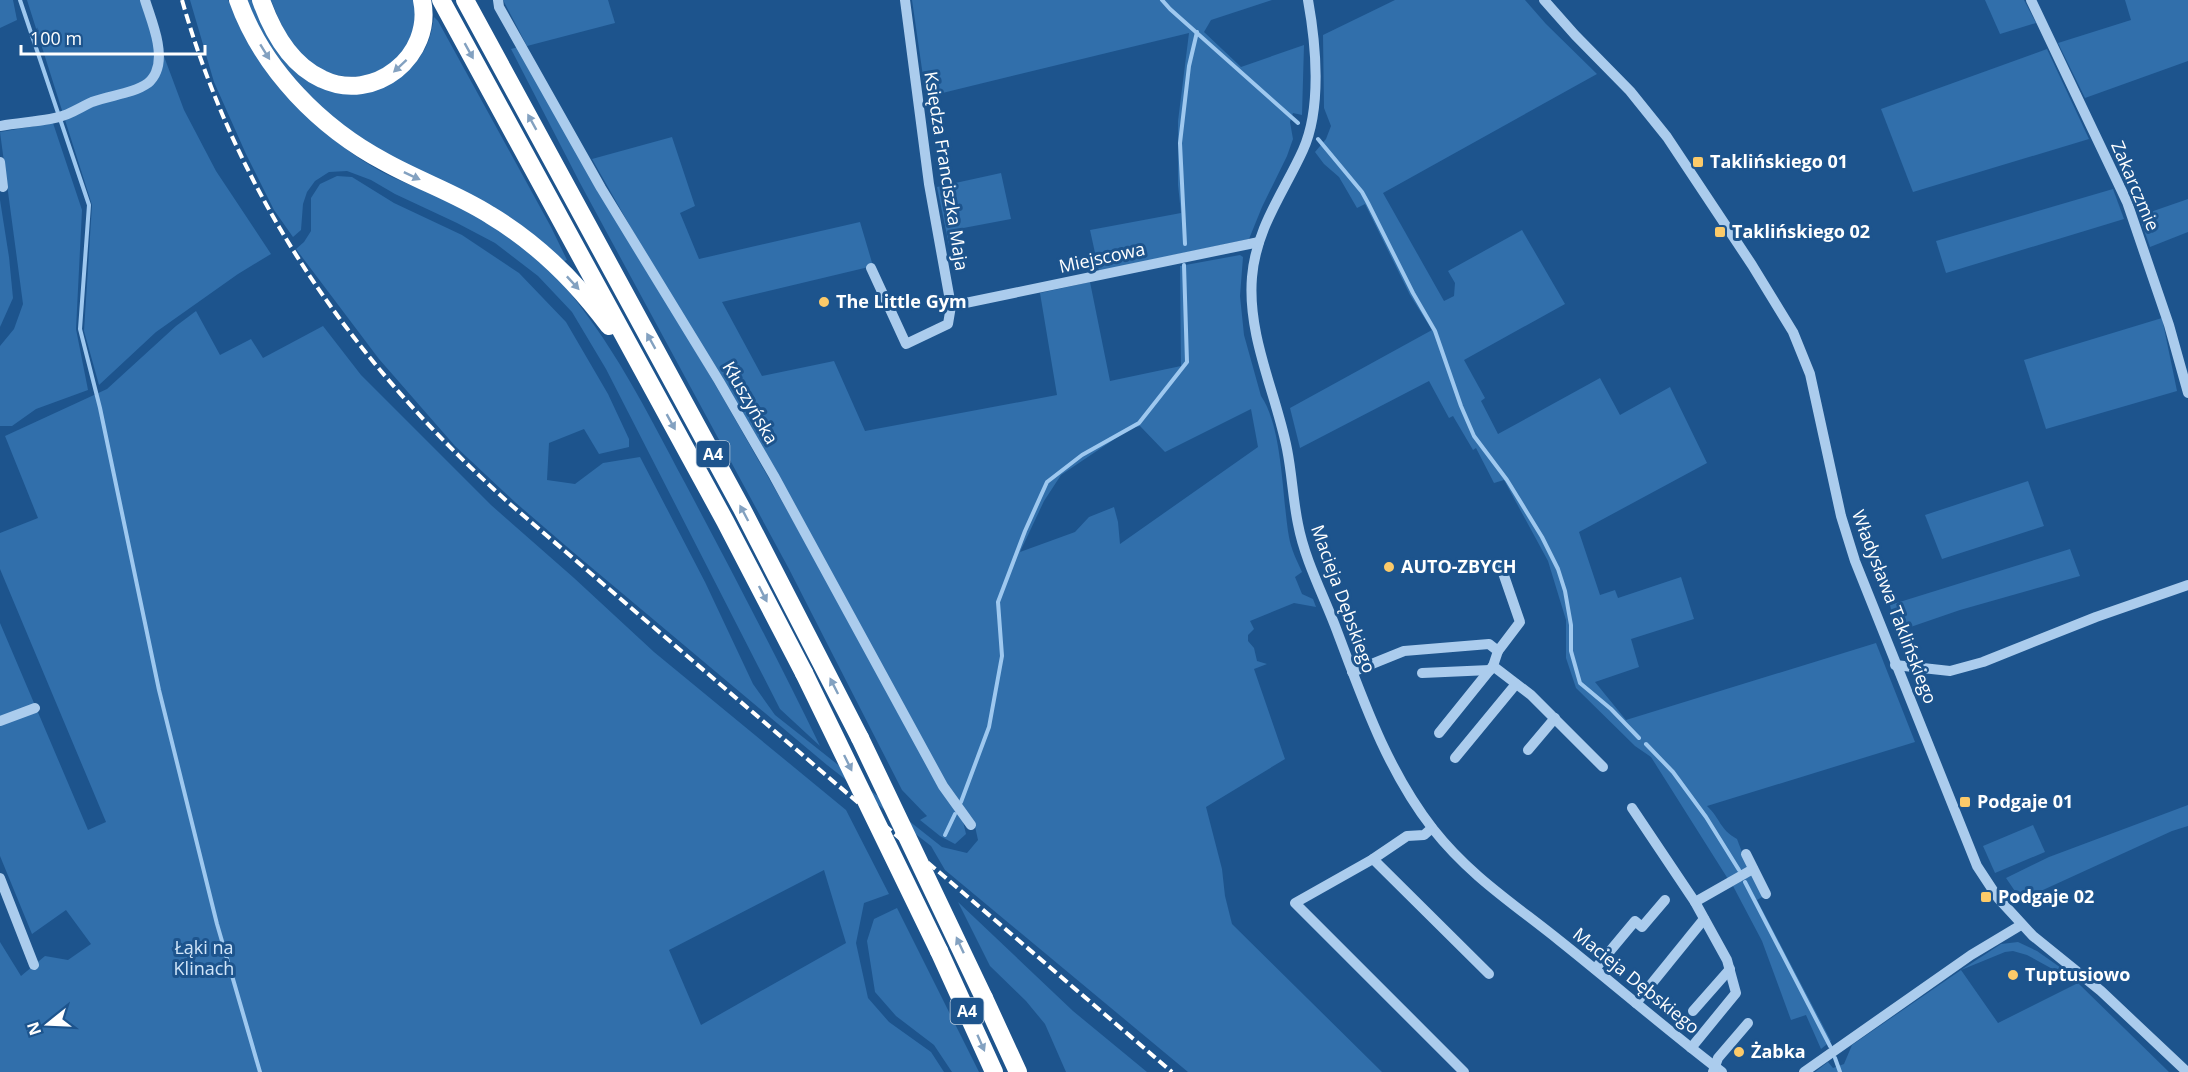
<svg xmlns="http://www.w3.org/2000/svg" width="2188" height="1072" font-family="'Open Sans',sans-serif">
  <rect width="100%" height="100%" fill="#1d548d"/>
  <g fill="#316fab" fill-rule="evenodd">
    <polygon points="0,0 13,0 17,20 0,28"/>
    <polygon points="27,0 143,0 184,110 216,171 271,254 238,274 156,332 99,385 84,331 92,205"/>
    <path d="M190,0H228C262,69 304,124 370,165C399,183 434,193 464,208C499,226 532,250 558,279C612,340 647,412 685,483C731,570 777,657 820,746L780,709L606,369L572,312L538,276L495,243L457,223L395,194L371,180L347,171L329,172L315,181L307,192L303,204L301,230L293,237L274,210L246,154L214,82Z"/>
    <path d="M246,0H254L290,66C327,106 395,100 423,52C430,41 432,29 434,17L438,21L551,227L567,260L564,261L525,228L394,159L335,120L295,81L263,36Z"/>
    <path d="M271,0H417C418,14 413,41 404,53C402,56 397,59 394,61C365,84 329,81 302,56C288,42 278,18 271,0Z"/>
    <polygon points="503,0 608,0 615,23 527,46"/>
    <polygon points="912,0 1272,0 1211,20 1204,32 1241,67 1304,45 1302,115 1293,113 1290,122 1293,139 1287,156 1262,207 1249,239 1099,271 1090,230 1181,213 1178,185 1178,121 1189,33 926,97"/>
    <path d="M1395,0H1525L1546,24L1597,74L1383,193L1444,301L1454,296L1455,283L1448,271L1522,230L1565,304L1464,360L1485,398L1481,401L1498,434L1600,378L1620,415L1670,387L1707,463L1579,532L1600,595L1615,590L1618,598L1681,577L1694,619L1631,639L1639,667L1595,682L1626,720L1876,643L1915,742L1707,806C1721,819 1719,829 1737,839L1748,868L1728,879L1651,757L1635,746L1576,688L1566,658V620L1548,561L1504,480L1494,483L1476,448L1473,450L1453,416L1449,418L1429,381L1300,448L1290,408L1432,330L1410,295L1365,204L1357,208L1339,177L1324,164L1315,152L1326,139L1331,126L1324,108L1323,35Z"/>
    <polygon points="1985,0 2024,0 2036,23 2000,34"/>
    <polygon points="2125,0 2188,0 2188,61 2085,98 2058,43 2131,20"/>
    <polygon points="518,47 723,398 962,817 966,834 955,844 940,836 920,820 927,816 902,790 789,569 580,183 511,49"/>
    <polygon points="2047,49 2089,139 1913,192 1881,109"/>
    <polygon points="53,123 82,210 76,329 88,390 36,409 12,426 0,426 0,346 14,329 23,304 0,132"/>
    <path d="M672,137L695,206L680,213L699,259L860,222L873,266L722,302L762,376L834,361L865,431L1057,395L1040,293L1090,282L1110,381L1181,366L1180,266L1240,255L1243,257L1240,296L1244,335L1261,396C1283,428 1282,498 1289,537C1291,549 1297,561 1302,572L1295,577L1302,594L1313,599L1316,607L1294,603L1250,621L1254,629L1248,635V641L1254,648L1257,661L1267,664L1254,669L1285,759L1206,807L1222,869L1225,896L1232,924L1382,1072H1188L945,870L931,846L827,765L573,552L516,503L455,446L379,359L296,249L304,242L311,231V198L320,184L337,176L352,177L394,203L462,235L519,273L566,322L608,394L629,439V447L599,454L584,429L549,443L547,480L575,484L603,463L640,457L705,582L753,684L775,715L942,847L967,853L978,840L974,822L951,792L592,159ZM1251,409L1258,447L1120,544L1118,522L1114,507L1089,517L1075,532L1020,552L1044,501L1061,475L1131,428L1140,426L1165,452Z"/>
    <polygon points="1001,173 1011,219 958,229 959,243 949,245 937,187"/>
    <polygon points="2113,189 2124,219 1946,273 1936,241"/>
    <polygon points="2188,199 2188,232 2150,247 2139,216"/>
    <polygon points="0,200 9,257 13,298 0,327"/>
    <path d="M196,311L220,355L251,339L263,358L323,326L361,375L491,505L574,578L654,652L846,810L889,894L864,903L856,943L868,998L889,1022L931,1052L944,1072H0V942L21,976L45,956L68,960L91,944L66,910L32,934L0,856V623L88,830L106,822L0,569V533L38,518L5,436L107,389L176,326ZM824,870L846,943L701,1025L669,950Z"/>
    <polygon points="2162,318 2177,391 2046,429 2024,360"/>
    <polygon points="2028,481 2044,526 1942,559 1925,515"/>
    <polygon points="2070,549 2080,576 1960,610 1896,632 1890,605"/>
    <polygon points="2188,805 2188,826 2172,831 2021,900 2006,878 2049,857"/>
    <polygon points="2033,825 2045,852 1995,873 1983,846"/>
    <polygon points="1752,875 1764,896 1757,900 1831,1041 1821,1049 1806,1015 1791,1020 1762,941 1733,886"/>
    <polygon points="958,902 1073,1011 1147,1072 1066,1072 1045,1024 1026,1001 990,966"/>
    <polygon points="897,908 979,1072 952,1072 934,1045 896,1016 875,992 867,941 874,919"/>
    <path d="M2018,942L2037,951L2081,982L2079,984L2169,1072H1815L1828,1062L1833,1068L1844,1064L1852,1045L1961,970L2001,944ZM2013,951L2027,955L2078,983L1998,1023L1961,970L2005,952Z"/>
  </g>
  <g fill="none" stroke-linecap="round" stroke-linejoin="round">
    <g stroke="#9ec8ef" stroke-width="4">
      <polyline points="20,0 89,205 80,329 100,408 159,690 217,924 260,1072"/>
      <polyline points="1162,0 1170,9 1298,123"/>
      <polyline points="1318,139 1362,192 1368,203 1413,293 1435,331 1461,406 1474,436 1507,480 1542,537 1558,569 1565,591 1571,625 1571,651 1580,683 1611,709 1639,738"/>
      <polyline points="1185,244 1180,143 1189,66 1197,32"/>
      <polyline points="1646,744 1673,772 1706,817 1739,870"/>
      <polyline points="961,802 989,727 1002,656 998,602 1025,531 1047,482 1082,455 1139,423 1187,362 1184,265"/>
      <polyline points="945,835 955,814"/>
      <polyline points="1745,882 1830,1046"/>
      <polyline points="1835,1058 1840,1072"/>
    </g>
    <g stroke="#abcced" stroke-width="10">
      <polyline points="498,0 499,7 601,188 719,381 774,476 943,786 971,825"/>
      <path d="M1308,0C1316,44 1322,108 1303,150C1284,192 1256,228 1252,277C1247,336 1276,393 1287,449C1292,474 1293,500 1298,524C1305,561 1324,596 1337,631C1363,700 1387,770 1433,829C1470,876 1514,904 1560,941C1614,984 1667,1030 1722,1072"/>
      <polyline points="1544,0 1575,35 1630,91 1667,137 1752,265 1793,332 1810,374 1841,516 1855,561 1977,866 1998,898 2033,936 2101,991 2187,1072"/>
      <polyline points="2031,0 2127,202 2169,325 2188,393"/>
      <path d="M0,126C17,123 33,122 50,119C68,116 77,109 92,102C110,95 133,94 148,83C151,81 155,75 156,72C165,51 151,20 145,0"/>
      <polyline points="0,162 3,187"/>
      <polyline points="871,268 906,344 948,324 951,306 929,184 905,0"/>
      <polyline points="951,306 1259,242"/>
      <polyline points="1498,651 1520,622 1501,567"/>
      <polyline points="1895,665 1950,671 1983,662 2096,617 2188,585"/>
      <polyline points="1352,672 1404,651 1489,644 1498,651 1493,666 1531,695 1603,767"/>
      <polyline points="1422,673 1490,670"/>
      <polyline points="0,721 35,708"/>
      <polyline points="1439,733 1493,666"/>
      <polyline points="1528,750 1555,718"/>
      <polyline points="1455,758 1516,684"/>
      <polyline points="1632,808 1695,902 1727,960 1736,993 1691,1048"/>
      <polyline points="1432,828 1424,835 1407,836 1373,859 1489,974"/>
      <polyline points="1746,854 1766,894"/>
      <polyline points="1373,859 1295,903 1464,1072"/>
      <polyline points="0,878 34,965"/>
      <polyline points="1695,902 1753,869"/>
      <polyline points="1595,969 1635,921 1642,927 1665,900"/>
      <polyline points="1636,1003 1704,919"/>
      <polyline points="1693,1011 1730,969"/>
      <polyline points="1713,1072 1718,1058 1748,1023"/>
      <polyline points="1804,1072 1971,955 2021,925"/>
    </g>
    <g stroke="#fff" stroke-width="18">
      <path d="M238,0C263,70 321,128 385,162C419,181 457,194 490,215C537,243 577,283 609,326"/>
      <path d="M261,0C272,31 291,65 322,79C374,104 434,56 422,0"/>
      <polyline points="441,0 725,521 804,673"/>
      <polyline points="465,0 741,507 860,738"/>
      <polyline points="939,951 994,1072"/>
      <polyline points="984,998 1018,1072"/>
    </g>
    <path stroke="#fff" stroke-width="4" stroke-dasharray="10 4.5" stroke-linecap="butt" d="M182,0C239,201 355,365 510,504L1172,1072"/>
    <g stroke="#fff" stroke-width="18">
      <polyline points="804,673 939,951"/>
      <polyline points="860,738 984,998"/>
    </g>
  </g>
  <defs><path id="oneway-solid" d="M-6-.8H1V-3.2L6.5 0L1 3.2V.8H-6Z" transform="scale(1.5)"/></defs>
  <g fill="#83a1c0">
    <use href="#oneway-solid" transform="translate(469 51) rotate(61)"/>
    <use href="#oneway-solid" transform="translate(265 52) rotate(58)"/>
    <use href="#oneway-solid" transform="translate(400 66) rotate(137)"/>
    <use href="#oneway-solid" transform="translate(532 122) rotate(-119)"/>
    <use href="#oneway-solid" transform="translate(412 176) rotate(25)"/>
    <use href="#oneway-solid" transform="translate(573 283) rotate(47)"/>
    <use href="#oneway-solid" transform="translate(651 341) rotate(-119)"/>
    <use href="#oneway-solid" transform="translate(671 422) rotate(61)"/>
    <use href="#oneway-solid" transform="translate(744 513) rotate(-118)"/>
    <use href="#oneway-solid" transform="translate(763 594) rotate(63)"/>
    <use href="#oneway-solid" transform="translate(834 686) rotate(-117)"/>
    <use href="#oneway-solid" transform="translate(848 763) rotate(64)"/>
    <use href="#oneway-solid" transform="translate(960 945) rotate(-115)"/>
    <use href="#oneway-solid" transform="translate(981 1043) rotate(66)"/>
  </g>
  <g fill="#fcca69" stroke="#1d548d" stroke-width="2">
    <rect x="1692" y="156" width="12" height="12" rx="3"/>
    <rect x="1714" y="226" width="12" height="12" rx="3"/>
    <circle cx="824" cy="302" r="6"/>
    <circle cx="1389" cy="567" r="6"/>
    <rect x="1959" y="796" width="12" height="12" rx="3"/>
    <rect x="1980" y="891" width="12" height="12" rx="3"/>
    <circle cx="2013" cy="975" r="6"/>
    <circle cx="1739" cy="1052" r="6"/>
  </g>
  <g text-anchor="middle" stroke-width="6" stroke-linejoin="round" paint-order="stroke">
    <g fill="#1d548d" stroke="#bcd" stroke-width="1.5">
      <rect x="696.5" y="441" width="33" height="26" rx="4.5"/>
      <rect x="950.5" y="998" width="33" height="26" rx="4.5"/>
    </g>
    <g font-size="16" font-weight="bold" fill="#fff">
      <text x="713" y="460">A4</text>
      <text x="967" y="1017">A4</text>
    </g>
    <g font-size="18" font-weight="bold" fill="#fff" stroke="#1d548d" text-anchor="start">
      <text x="1710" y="168">Taklińskiego 01</text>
      <text x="1732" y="238">Taklińskiego 02</text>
      <text x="836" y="308">The Little Gym</text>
      <text x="1401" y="573">AUTO-ZBYCH</text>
      <text x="1977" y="808">Podgaje 01</text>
      <text x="1998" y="903">Podgaje 02</text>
      <text x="2025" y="981">Tuptusiowo</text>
      <text x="1751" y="1058">Żabka</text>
    </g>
    <g font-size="18" fill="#fff" stroke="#1d548d">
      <text transform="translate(946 171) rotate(81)" y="6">Księdza Franciszka Maja</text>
      <text transform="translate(2135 186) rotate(67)" y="6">Zakarczmie</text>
      <text transform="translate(1102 258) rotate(-12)" y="6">Miejscowa</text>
      <text transform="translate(750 403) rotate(60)" y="6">Kłuszyńska</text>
      <text transform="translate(1343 599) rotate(70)" y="6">Macieja Dębskiego</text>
      <text transform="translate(1894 607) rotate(69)" y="6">Władysława Taklińskiego</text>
      <text transform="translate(1636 981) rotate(39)" y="6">Macieja Dębskiego</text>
    </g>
    <g font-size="18" fill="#d0e5f9" stroke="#1d548d">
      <text x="204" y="954">Łąki na<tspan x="204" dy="21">Klinach</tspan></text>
    </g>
  </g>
  <g transform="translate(48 1024) rotate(252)" stroke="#1d548d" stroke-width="4.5" paint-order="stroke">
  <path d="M0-4.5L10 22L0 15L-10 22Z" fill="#ffffff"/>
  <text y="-9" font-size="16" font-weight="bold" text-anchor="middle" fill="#ffffff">N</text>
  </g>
  <path d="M21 45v9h184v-9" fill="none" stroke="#ffffff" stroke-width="3"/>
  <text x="30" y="45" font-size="18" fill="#ffffff" stroke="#1d548d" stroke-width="4.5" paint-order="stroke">100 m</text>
</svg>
